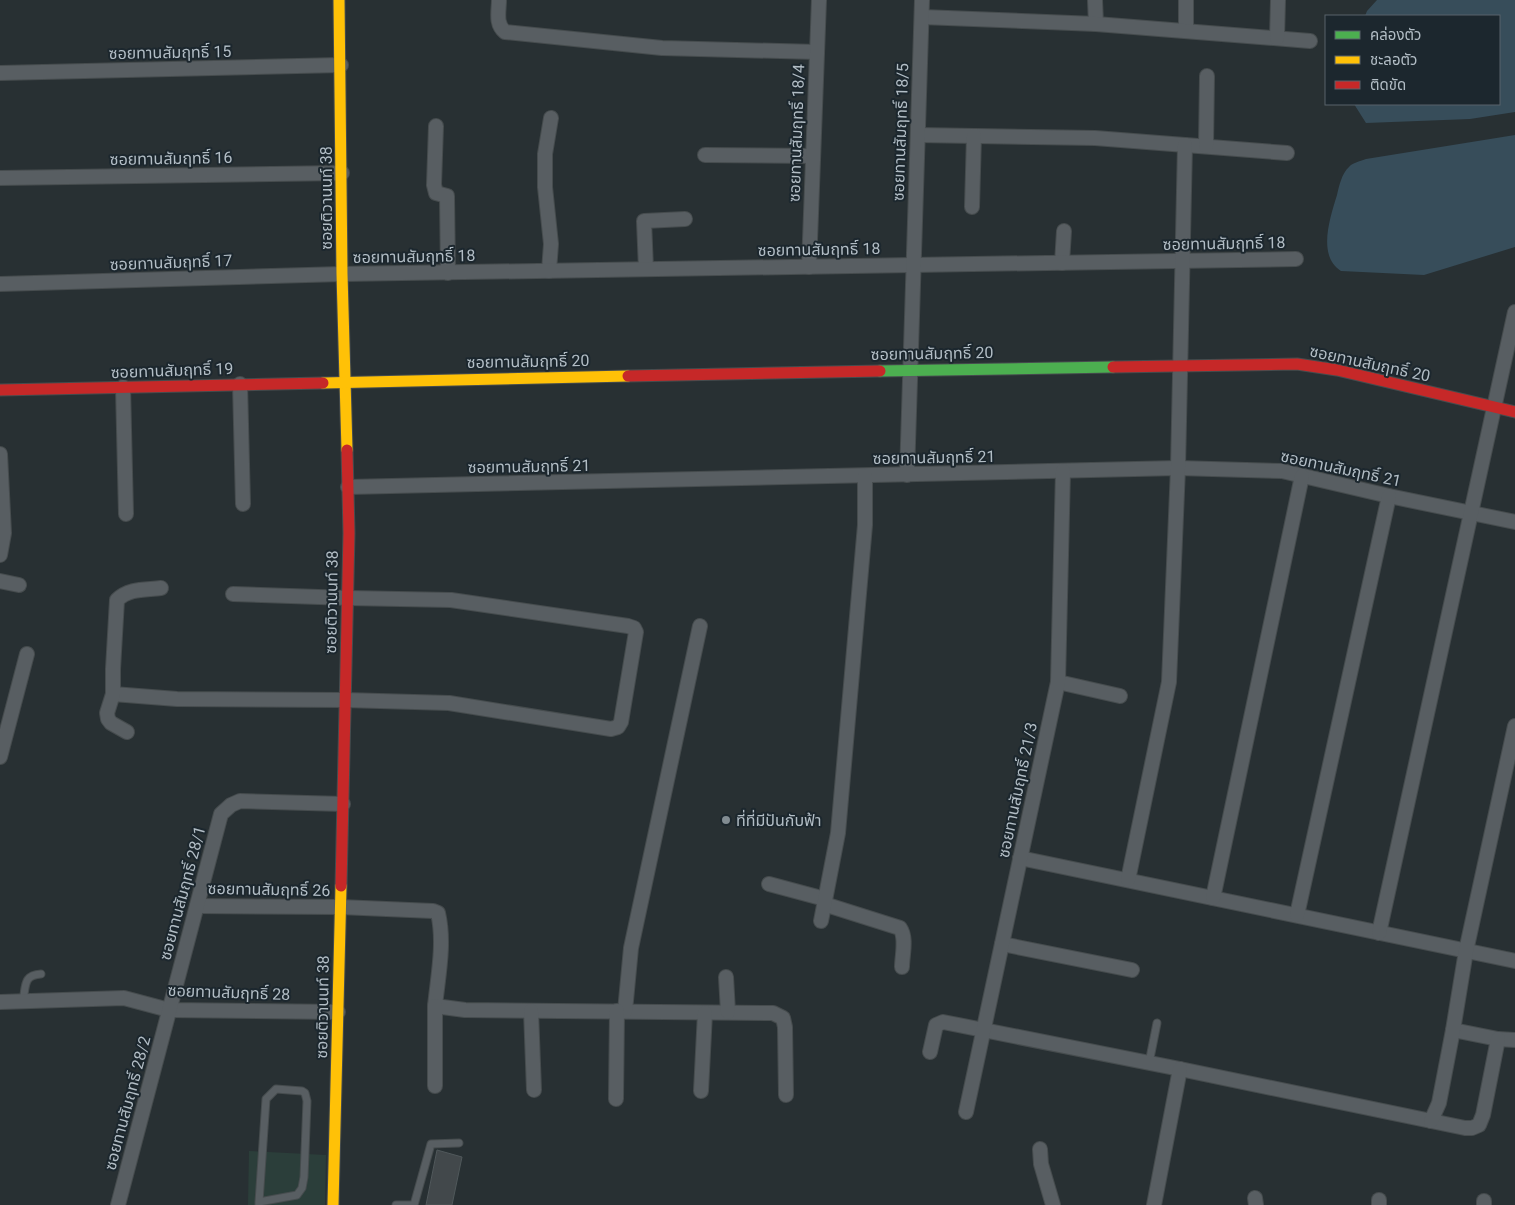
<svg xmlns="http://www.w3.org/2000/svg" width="1515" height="1205" font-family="Roboto,'Noto Sans Thai',sans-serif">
  <rect width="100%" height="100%" fill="#283033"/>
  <polygon fill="#2b3e3a" points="249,1151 326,1155 325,1205 248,1205"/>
  <g fill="#374d5a">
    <polygon points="1377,0 1515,0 1515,112 1470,119 1366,123 1354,104 1499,104 1499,16 1365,16 1367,11"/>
    <path d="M1515,135V247L1424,275L1341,271C1317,256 1330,218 1337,195C1339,186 1342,173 1349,167C1352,163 1361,161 1366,159Z"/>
  </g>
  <polygon fill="#42484b" stroke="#50585b" points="437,1150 462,1157 452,1205 426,1205"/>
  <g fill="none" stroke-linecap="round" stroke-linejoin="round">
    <g stroke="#464c4e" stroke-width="9">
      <g id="lane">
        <path d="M23,1001C26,986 23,975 41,974"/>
        <polyline points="1149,1063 1157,1023"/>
        <polyline points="259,1205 259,1202 266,1099 276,1089 302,1091 305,1093 307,1101 304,1177 302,1188 297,1195 259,1202"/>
        <polyline points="396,1205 414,1205 431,1144 459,1143"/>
      </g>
    </g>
    <g stroke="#464c4e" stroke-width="16">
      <g id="street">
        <path d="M499,0C499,11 495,24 505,32L662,48L817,52"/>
        <polyline points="1095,0 1096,24"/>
        <polyline points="1186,0 1186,31"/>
        <polyline points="922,17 1096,24 1310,41"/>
        <polyline points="1277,38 1278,0"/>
        <polyline points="0,73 341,65"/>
        <polyline points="436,126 434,185 436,193 447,196 448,273"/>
        <polyline points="918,135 1095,138 1287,153"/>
        <polyline points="1206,146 1207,76"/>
        <polyline points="705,155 813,156"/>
        <polyline points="0,178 342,173"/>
        <polyline points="972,207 974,136"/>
        <polyline points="1062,263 1064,231"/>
        <polyline points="809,267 819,0"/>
        <polyline points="646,269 644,221 685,219"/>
        <polyline points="549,271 551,244 545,187 545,154 551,118"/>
        <polyline points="0,284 342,274 1296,259"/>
        <polyline points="240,384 243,504"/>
        <polyline points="123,387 126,514"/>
        <polyline points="0,454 4,533 0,555"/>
        <polyline points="907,475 922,0"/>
        <polyline points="348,487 1178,468 1282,471 1389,496 1515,522"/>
        <polyline points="0,581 19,585"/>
        <polyline points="1058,682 1120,696"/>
        <polyline points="113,694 177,699 345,700 449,703 611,729 618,727 621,722 636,632 634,628 628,626 451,600 348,598 233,594"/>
        <path d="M127,732L111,723L108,719L107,713L113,694V669L117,600C129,588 145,590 161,588"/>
        <polyline points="0,757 27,654"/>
        <polyline points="1020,858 1515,961"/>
        <polyline points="1128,880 1169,682 1178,468 1185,145"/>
        <polyline points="769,884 825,899"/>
        <polyline points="1213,898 1302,476"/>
        <path d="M824,904L900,928C907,938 902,956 902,967"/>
        <path d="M197,906L340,907L433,911L438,913C445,943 438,976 435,1006L465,1010L773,1013L783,1018L785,1027L786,1095"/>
        <polyline points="1297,915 1389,496"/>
        <polyline points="821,921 838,833 865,525 865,476"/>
        <polyline points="1379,933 1515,312"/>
        <polyline points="1002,944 1132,970"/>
        <polyline points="726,977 728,1012"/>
        <polyline points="0,1002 124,998 169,1010 338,1012"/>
        <polyline points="531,1011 534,1090"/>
        <polyline points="625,1011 631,948 700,626"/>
        <polyline points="1453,1030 1498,1039 1515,1040"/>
        <polyline points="930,1052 936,1025 943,1022 1180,1069 1465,1128 1472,1128 1479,1125 1483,1115 1498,1039"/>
        <polyline points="435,1086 435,1006"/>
        <polyline points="701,1091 705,1013"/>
        <polyline points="616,1099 617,1011"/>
        <polyline points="966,1112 1058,682 1063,471"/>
        <polyline points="1431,1121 1439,1103 1453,1030 1466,951 1515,726"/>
        <polyline points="1040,1149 1041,1164 1053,1205"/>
        <polyline points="1255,1198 1256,1205"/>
        <polyline points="1379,1200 1379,1205"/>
        <polyline points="1484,1201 1484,1205"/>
        <polyline points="118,1205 221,814 231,805 240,801 343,804"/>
        <polyline points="1154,1205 1180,1069"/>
      </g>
    </g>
    <g stroke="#464c4e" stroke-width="13">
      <polyline id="fast" points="880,371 1113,367"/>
    </g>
    <g stroke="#464c4e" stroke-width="13">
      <g id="slow">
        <polyline points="339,0 342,274 347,450"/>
        <polyline points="323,383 628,376"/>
        <polyline points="333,1205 341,886"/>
      </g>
    </g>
    <g stroke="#464c4e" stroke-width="13">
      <g id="jam">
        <polyline points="1113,367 1297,364 1337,370 1515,412"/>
        <polyline points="628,376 880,371"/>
        <polyline points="0,390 323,383"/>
        <polyline points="341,886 349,533 347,450"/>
      </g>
    </g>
    <use href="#lane" stroke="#585e62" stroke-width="7"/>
    <use href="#street" stroke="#585e62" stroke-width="14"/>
    <use href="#fast" stroke="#4caf50" stroke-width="11"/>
    <use href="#slow" stroke="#ffc107" stroke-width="11"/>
    <use href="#jam" stroke="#c62828" stroke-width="11"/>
  </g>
  <circle fill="#828c92" stroke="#1c272e" stroke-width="2" cx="726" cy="820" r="5"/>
  <g text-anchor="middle" stroke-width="4" stroke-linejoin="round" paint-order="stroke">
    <g font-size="16" fill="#b2bdc5" stroke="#1c272e">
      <text transform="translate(170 52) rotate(-1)" y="6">ซอยทานสัมฤทธิ์ 15</text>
      <text transform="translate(900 132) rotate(-88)" y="6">ซอยทานสัมฤทธิ์ 18/5</text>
      <text transform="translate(796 133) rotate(-88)" y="6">ซอยทานสัมฤทธิ์ 18/4</text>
      <text transform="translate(171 158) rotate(-1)" y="6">ซอยทานสัมฤทธิ์ 16</text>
      <text transform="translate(326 198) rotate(-90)" y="6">ซอยติวานนท์ 38</text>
      <text transform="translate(1224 243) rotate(-1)" y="6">ซอยทานสัมฤทธิ์ 18</text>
      <text transform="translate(819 249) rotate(-1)" y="6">ซอยทานสัมฤทธิ์ 18</text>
      <text transform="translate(414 256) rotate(-1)" y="6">ซอยทานสัมฤทธิ์ 18</text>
      <text transform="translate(171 262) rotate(-2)" y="6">ซอยทานสัมฤทธิ์ 17</text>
      <text transform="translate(932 353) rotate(-1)" y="6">ซอยทานสัมฤทธิ์ 20</text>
      <text transform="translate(528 361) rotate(-1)" y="6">ซอยทานสัมฤทธิ์ 20</text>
      <text transform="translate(1370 363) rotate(12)" y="6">ซอยทานสัมฤทธิ์ 20</text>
      <text transform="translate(172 370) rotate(-2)" y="6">ซอยทานสัมฤทธิ์ 19</text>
      <text transform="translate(934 457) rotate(-1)" y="6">ซอยทานสัมฤทธิ์ 21</text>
      <text transform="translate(529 466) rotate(-1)" y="6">ซอยทานสัมฤทธิ์ 21</text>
      <text transform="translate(1341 468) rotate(12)" y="6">ซอยทานสัมฤทธิ์ 21</text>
      <text transform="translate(331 602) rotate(-89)" y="6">ซอยติวานนท์ 38</text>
      <text transform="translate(1017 790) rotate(-78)" y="6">ซอยทานสัมฤทธิ์ 21/3</text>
      <text transform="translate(269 889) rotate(1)" y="6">ซอยทานสัมฤทธิ์ 26</text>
      <text transform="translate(182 893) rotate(-75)" y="6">ซอยทานสัมฤทธิ์ 28/1</text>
      <text transform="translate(229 992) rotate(2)" y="6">ซอยทานสัมฤทธิ์ 28</text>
      <text transform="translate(322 1007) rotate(-89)" y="6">ซอยติวานนท์ 38</text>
      <text transform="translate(127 1103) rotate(-75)" y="6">ซอยทานสัมฤทธิ์ 28/2</text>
    </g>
    <g font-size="16" fill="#b2bdc5" stroke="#1c272e" text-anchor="start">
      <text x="736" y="826">ที่ที่มีปันกับฟ้า</text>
    </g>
  </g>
  <rect x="1325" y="15" width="175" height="90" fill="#1c272e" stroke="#58636a"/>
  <rect x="1335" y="31" width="25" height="8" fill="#4caf50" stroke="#58636a"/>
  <text x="1370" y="40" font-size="15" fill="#b2bdc5">คล่องตัว</text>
  <rect x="1335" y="56" width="25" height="8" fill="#ffc107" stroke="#58636a"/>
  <text x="1370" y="65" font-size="15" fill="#b2bdc5">ชะลอตัว</text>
  <rect x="1335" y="81" width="25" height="8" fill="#c62828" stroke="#58636a"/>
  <text x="1370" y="90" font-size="15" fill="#b2bdc5">ติดขัด</text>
</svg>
